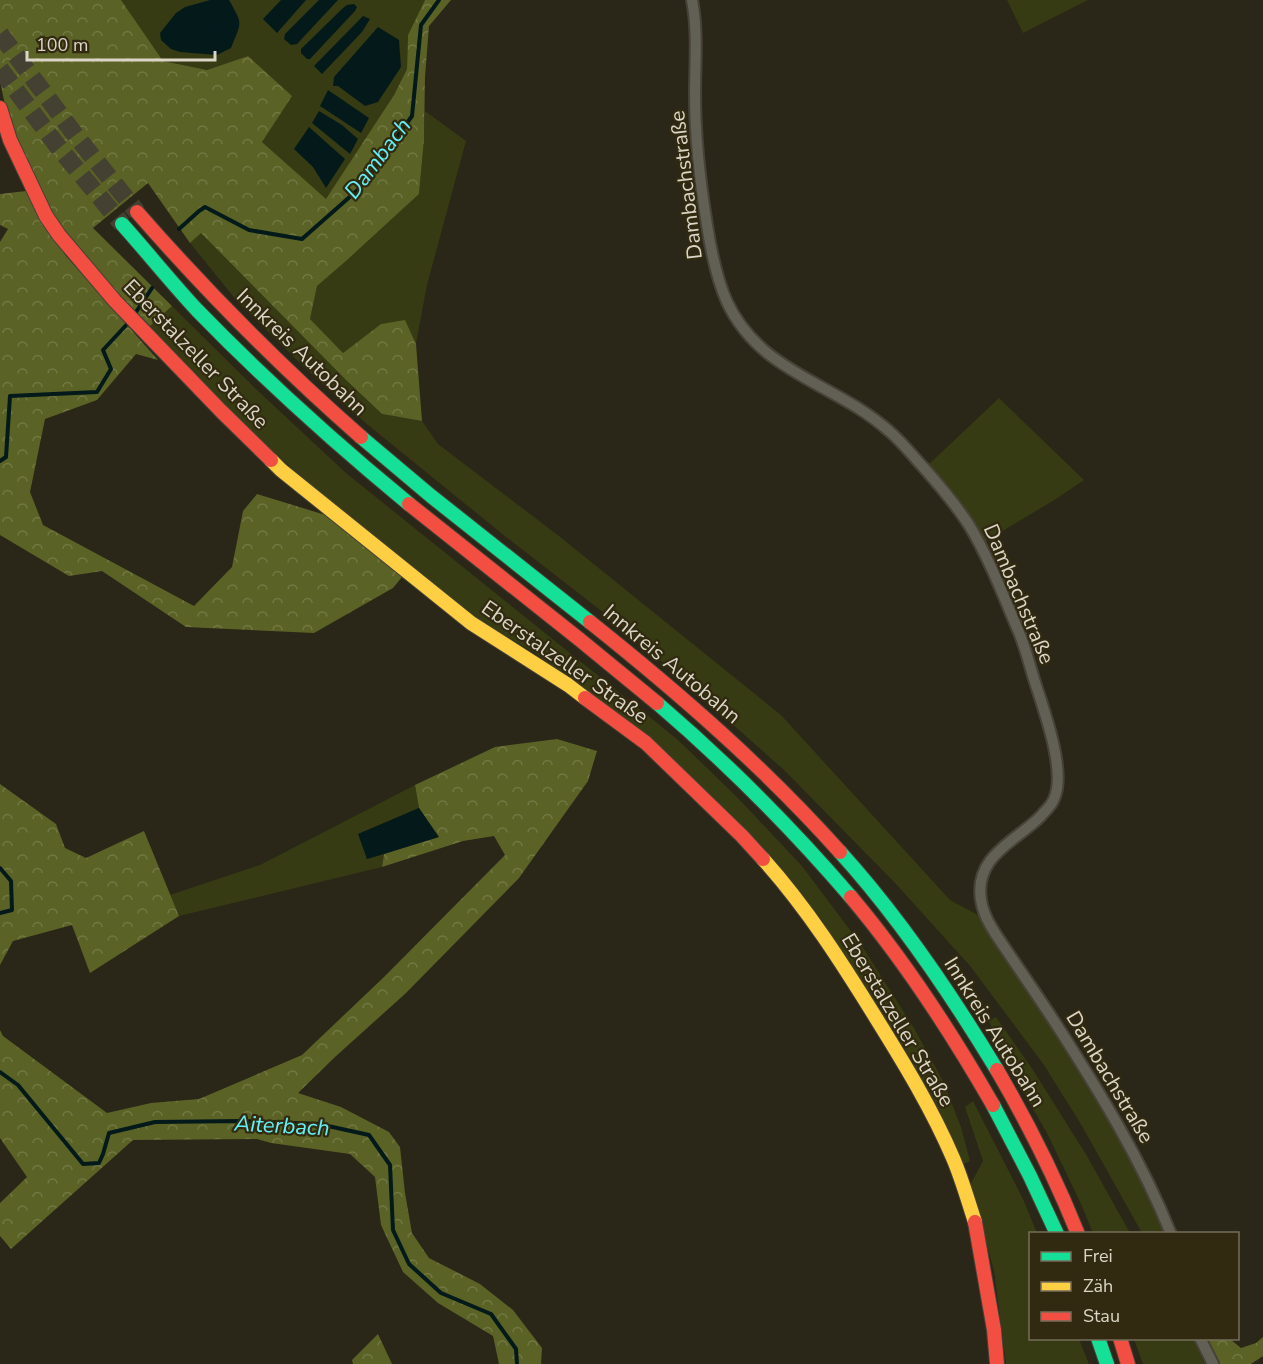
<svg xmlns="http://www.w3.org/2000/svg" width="1263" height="1364" font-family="'Nunito Sans',sans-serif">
  <defs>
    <pattern id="forest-crowns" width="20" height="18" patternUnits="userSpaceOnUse" patternTransform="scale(1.5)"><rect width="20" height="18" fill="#5b6225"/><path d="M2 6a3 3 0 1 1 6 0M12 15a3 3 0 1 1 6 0" fill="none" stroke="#727843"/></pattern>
  </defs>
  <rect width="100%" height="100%" fill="#2a2618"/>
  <g fill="#363b13">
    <polygon points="121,0 425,0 408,35 407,69 394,95 326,200 261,141 291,96 248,56 207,70 163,61"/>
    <polygon points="1007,0 1088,0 1023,33"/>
    <polygon points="425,111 466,141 427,285 416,344 405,321 381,324 343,353 310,319 317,286 346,261 419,194 424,139"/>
    <polygon points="201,233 346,380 382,414 422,421 438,444 559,536 781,715 950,900 978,915 995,943 1086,1080 1135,1167 1164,1233 1142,1233 1082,1126 1044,1065 971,967 896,884 784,770 626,630 506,537 368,425 304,367 237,301 190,243"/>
    <polygon points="172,306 255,388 346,473 677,739 737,797 802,866 862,946 914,1028 943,1081 961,1127 970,1161 960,1166 914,1068 870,993 820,921 608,706 533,652 472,616 305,480 231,414 150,326"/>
    <polygon points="999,398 1084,480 1056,499 986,541 927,466"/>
    <polygon points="415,785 419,808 359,834 367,859 384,854 382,867 179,916 170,895 260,865"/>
    <polygon points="996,1017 1033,1070 1087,1156 1130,1233 1093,1233 1081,1204 1048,1135 1004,1058 989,1021"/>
    <polygon points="973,1101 1023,1199 1037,1233 1030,1234 1030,1338 1079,1339 1089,1364 1006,1364 994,1271 970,1185 983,1161 965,1107"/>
    <polygon points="1134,1339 1193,1339 1205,1364 1143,1364"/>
  </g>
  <g fill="url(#forest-crowns)">
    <polygon points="0,0 121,0 163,61 207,70 248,56 292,96 262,142 326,199 394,95 407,69 408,35 425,0 451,0 429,26 425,77 424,139 419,194 346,261 317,286 310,319 343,353 381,324 405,320 416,344 422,421 382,414 346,380 201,233 190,243 148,183 93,228 172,306 150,326 95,272 60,227 30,171 5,105 0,81"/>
    <polygon points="26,191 43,221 66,256 158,360 136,354 97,400 45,419 30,492 43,525 194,606 232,567 243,511 257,494 332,517 402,577 393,588 314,633 186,627 102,571 69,576 0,535 0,242 8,229 0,225 0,194"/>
    <polygon points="557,739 597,751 588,781 519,878 406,993 335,1057 298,1093 341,1107 389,1132 400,1147 405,1193 412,1233 429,1258 480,1284 513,1310 542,1348 541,1364 499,1364 493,1336 438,1303 403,1272 381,1225 375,1177 350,1154 271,1143 257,1139 133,1140 11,1249 0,1236 0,1203 27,1177 0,1138 0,1030 3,1036 107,1113 151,1103 199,1099 302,1055 384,977 505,855 494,836 463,841 382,867 384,854 438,837 419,808 415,785 495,747"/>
    <polygon points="0,784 56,824 65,848 86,858 144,831 179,916 90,973 72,925 13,941 0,965"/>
    <polygon points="378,1334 392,1364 353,1364 352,1360"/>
    <polygon points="1263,1337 1263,1356 1251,1364 1219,1364 1206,1339 1230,1339 1241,1348 1256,1343"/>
  </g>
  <g fill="#041a1a">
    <path d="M210,0H229C243,25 242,21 231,48L217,55L180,52L171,49L161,40L160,33L176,13L185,7Z"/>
    <polygon points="281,0 306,0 277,33 263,19"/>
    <polygon points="319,0 338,0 297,44 291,45 284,39 285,34"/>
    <polygon points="354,4 357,7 355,11 310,59 307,59 301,53 301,49 343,8 347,5"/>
    <polygon points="363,16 370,19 362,32 322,74 314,66"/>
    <polygon points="378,27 399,40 401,67 378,102 365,106 338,86 333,86 334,77"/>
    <polygon points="328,90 369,118 361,133 320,106"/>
    <polygon points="319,111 342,125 358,139 350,154 312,123"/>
    <polygon points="309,127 345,159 326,188 313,167 294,149"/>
    <polygon points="419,808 439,837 367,859 358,834"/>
  </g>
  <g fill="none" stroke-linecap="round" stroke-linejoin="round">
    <g stroke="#041a1a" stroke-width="4">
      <polyline points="179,229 199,211 205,207 249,230 302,239 361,187 412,116 421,25 439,0"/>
      <polyline points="134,315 152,288"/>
      <polyline points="0,461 6,457 10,396 97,392 111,369 103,350 130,321"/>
      <polyline points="0,868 11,881 12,910 0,913"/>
      <polyline points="0,1072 18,1085 83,1164 99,1163 103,1154 109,1133 155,1122 242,1121 319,1124 369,1135 390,1165 393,1230 409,1264 441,1293 491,1314 516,1349 517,1364"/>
    </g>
    <g stroke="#444032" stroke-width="18" stroke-dasharray="18 9" stroke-linecap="butt">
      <polyline points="0,34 76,136 137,212"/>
      <polyline points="0,69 59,148 122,224"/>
    </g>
    <g stroke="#474237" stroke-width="14">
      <g id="street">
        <path d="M692,0C698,31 695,63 695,94C695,138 700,182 707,225C711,251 716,277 727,302C761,374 834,382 889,431C902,442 913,456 924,468C940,486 956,505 969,525C989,558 1003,595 1018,630C1025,646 1029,663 1034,679C1043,708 1067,771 1054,799C1052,805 1045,811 1041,816C1015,842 974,856 981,900C984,921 1000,940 1011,957C1026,979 1041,1001 1056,1024C1099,1091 1141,1159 1171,1234"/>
        <polyline points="1200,1338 1213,1364"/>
      </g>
    </g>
    <g stroke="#474237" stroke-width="16">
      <g id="fast">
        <path d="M122,224C147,252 171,282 197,310C264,379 335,443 409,504"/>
        <polyline points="361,437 431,496 590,622"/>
        <path d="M657,703C727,763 791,827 851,897"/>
        <path d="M840,852C900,918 951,994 997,1070"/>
        <polyline points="993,1105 1030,1176 1057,1234"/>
        <polyline points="1098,1338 1107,1364"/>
      </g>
    </g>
    <g stroke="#474237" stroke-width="16">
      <g id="slow">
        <polyline points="271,460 281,470 471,623 568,685 585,698"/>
        <path d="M763,859C807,908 842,963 876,1018C904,1063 932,1109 953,1158C962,1179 968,1201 975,1222"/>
      </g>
    </g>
    <g stroke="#474237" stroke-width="16">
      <g id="jam">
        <polyline points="0,108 10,140 46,216 59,235 115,301 221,411 271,460"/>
        <path d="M137,212C207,292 281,367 361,437"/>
        <polyline points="409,504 579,639 657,703"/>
        <path d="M590,622C679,693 764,767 840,852"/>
        <polyline points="585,698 646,743 742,836 763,859"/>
        <path d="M851,897C905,961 951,1032 993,1105"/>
        <path d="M997,1070C1028,1123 1055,1177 1078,1234"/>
        <polyline points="975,1222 994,1330 997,1364"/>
        <polyline points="1120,1338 1128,1364"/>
      </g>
    </g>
    <use href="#street" stroke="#625f54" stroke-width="10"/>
    <use href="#fast" stroke="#16e098" stroke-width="14"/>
    <use href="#slow" stroke="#ffcf43" stroke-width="14"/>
    <use href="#jam" stroke="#f24e42" stroke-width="14"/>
  </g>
  <g text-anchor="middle" stroke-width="4.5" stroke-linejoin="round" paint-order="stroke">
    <g font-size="21" fill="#dad5c6" stroke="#322a10">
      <text transform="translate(686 185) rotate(-97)" y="7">Dambachstraße</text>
      <text transform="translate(302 352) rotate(44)" y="7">Innkreis Autobahn</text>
      <text transform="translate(196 354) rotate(46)" y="7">Eberstalzeller Straße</text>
      <text transform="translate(1019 594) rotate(67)" y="7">Dambachstraße</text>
      <text transform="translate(565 662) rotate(35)" y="7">Eberstalzeller Straße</text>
      <text transform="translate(672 664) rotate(40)" y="7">Innkreis Autobahn</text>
      <text transform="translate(898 1020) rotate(59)" y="7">Eberstalzeller Straße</text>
      <text transform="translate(995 1032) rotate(58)" y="7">Innkreis Autobahn</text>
      <text transform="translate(1110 1077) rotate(59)" y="7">Dambachstraße</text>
    </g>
    <g font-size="22" font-style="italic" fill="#62f1f6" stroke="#322a10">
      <text transform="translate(377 158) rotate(-53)" y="8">Dambach</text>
      <text transform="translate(282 1125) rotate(3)" y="8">Aiterbach</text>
    </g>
  </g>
  <rect x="1029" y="1232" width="210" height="108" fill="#322a10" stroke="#756e59" stroke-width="1.5"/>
  <rect x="1041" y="1252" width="30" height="9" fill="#16e098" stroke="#756e59" stroke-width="1.5"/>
  <text x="1083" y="1262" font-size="18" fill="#dad5c6">Frei</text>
  <rect x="1041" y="1282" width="30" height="9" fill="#ffcf43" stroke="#756e59" stroke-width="1.5"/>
  <text x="1083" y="1292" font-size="18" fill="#dad5c6">Zäh</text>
  <rect x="1041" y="1312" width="30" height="9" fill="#f24e42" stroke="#756e59" stroke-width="1.5"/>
  <text x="1083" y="1322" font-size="18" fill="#dad5c6">Stau</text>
  <path d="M27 51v9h188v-9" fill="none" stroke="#dad5c6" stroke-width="3"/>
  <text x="36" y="51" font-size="18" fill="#dad5c6" stroke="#322a10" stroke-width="4.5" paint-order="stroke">100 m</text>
</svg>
